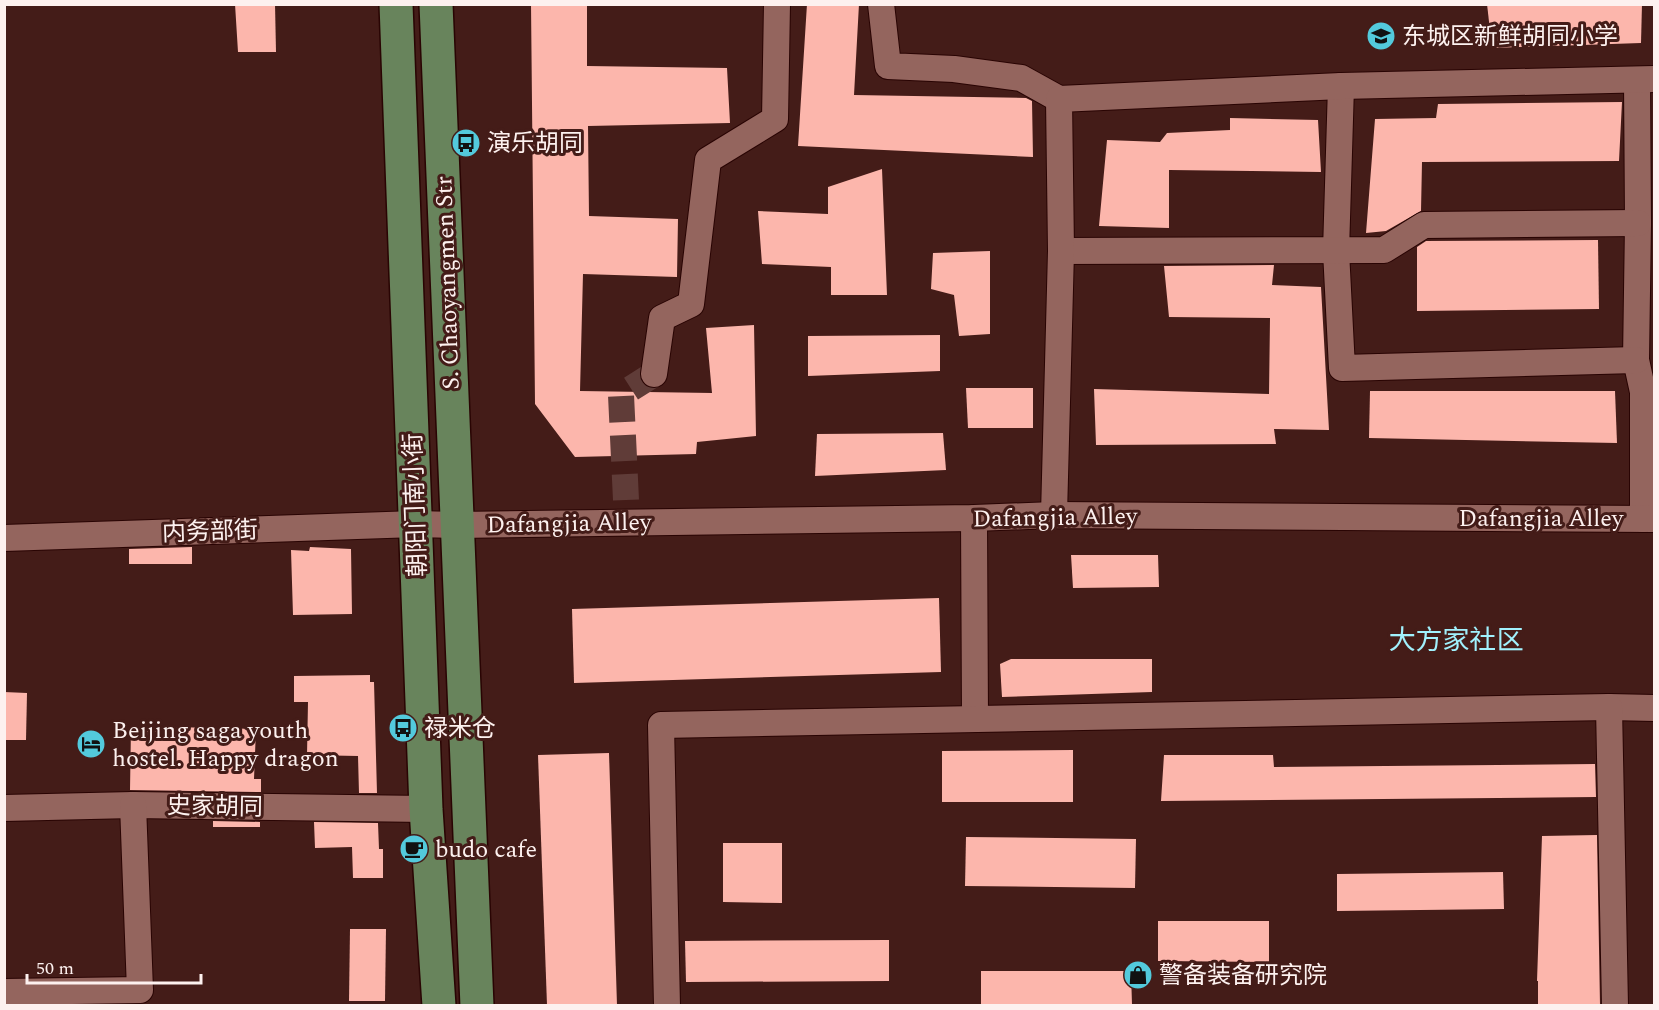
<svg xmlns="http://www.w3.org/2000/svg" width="1659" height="1010" font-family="Spectral,'Noto Sans SC',serif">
  <rect width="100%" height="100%" fill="#441c18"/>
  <g fill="#fcb6ac">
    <polygon points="235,4 275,4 276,52 238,52"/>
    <polygon points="531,4 587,4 587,66 727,68 730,123 588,126 589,216 678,219 677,277 583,274 580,391 712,393 706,328 754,325 756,436 697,442 696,454 575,457 535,404"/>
    <polygon points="807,4 859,4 854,95 1026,98 1032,101 1033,157 798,146"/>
    <polygon points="1487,4 1642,4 1641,43 1492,48"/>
    <polygon points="1622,102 1619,161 1422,162 1421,211 1386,231 1366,233 1375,119 1436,118 1438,104"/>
    <polygon points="1230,118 1318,120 1321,172 1169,170 1169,228 1099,226 1107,140 1160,142 1167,133 1230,130"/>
    <polygon points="882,169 887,295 831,295 831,267 762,264 758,211 828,214 828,187"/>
    <polygon points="1598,240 1599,309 1417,311 1417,247 1426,241"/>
    <polygon points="990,251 990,334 959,336 954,295 931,289 933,253"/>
    <polygon points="1274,265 1272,285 1321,287 1329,430 1274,429 1276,444 1096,445 1094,389 1269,394 1270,318 1169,317 1164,266"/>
    <polygon points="940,335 940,371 808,376 808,336"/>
    <polygon points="966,388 1033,388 1033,428 968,428"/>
    <polygon points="1370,391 1615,391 1617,443 1369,438"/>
    <polygon points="943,433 946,470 815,476 817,434"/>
    <polygon points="192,547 192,564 129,564 129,549"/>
    <polygon points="310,547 351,549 352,614 293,615 291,550 309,551"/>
    <polygon points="1071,555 1158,555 1159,587 1073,588"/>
    <polygon points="939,598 941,672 574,683 572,609"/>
    <polygon points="1011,659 1152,659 1152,692 1002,697 1000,664"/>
    <polygon points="370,675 370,682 374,682 377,793 359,793 358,756 307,755 308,702 294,702 294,676"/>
    <polygon points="4,692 27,693 26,740 4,740"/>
    <polygon points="131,726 256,729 254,779 261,779 261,792 130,790"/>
    <polygon points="1073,750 1073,802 942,802 942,751"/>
    <polygon points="609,753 617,1005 547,1005 538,755"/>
    <polygon points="1164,755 1273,755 1274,767 1595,764 1596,797 1161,801"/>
    <polygon points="213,821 260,822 260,827 213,827"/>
    <polygon points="314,822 378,823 379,849 383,849 383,878 353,878 352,847 315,848"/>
    <polygon points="1597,835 1600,1005 1538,1005 1538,981 1537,981 1542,836"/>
    <polygon points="966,837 1136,839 1135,888 965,886"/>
    <polygon points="723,843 782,843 782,903 723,902"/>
    <polygon points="1503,872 1504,909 1337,911 1337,874"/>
    <polygon points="1158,921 1269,921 1269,962 1158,961"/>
    <polygon points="350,929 386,929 385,1001 349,1001"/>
    <polygon points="889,940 889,981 686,982 685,941"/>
    <polygon points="981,971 1131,971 1132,1005 981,1005"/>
  </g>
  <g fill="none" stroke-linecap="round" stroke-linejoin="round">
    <polyline stroke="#603c38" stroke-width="26" stroke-dasharray="26 13" stroke-linecap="butt" points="626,500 621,395 654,374"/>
    <g stroke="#290403" stroke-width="28">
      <g id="minor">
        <polyline points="881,4 888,66 954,69 1021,78 1059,99"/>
        <polyline points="1637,80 1638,223 1636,360 1643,392 1643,519"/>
        <polyline points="1341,86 1336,251 1342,368 1636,360"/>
        <polyline points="1061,251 1384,250 1424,225 1638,223"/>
        <polyline points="654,374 662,318 691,304 708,160 775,119 777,4"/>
        <polyline points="1054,515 1061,251 1059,99 1341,86 1654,79"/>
        <polyline points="974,518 975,719"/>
        <polyline points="4,538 416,524 456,525 974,518 1054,515 1654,519"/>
        <polyline points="1609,707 1654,708"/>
        <polyline points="4,808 133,805 426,809"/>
        <polyline points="4,992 140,990 133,805"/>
        <polyline points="667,1006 661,725 1609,707 1615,1006"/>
      </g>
    </g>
    <g stroke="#290403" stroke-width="36">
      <g id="major">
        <polyline points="396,4 426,809 439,1006"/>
        <polyline points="436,4 477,1006"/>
      </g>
    </g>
    <use href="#minor" stroke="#94655e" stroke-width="26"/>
    <use href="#major" stroke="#68845c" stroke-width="33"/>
  </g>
  <defs>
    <g id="school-disc" transform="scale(1.5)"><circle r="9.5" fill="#53cadc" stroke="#441c18"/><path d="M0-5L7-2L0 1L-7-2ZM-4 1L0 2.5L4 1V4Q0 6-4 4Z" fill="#111"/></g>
    <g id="bus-disc" transform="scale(1.5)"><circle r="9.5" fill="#53cadc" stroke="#441c18"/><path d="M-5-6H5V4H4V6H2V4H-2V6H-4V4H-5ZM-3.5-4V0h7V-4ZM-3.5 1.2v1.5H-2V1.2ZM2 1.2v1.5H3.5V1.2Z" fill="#111"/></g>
    <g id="hotel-disc" transform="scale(1.5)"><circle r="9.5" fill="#53cadc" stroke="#441c18"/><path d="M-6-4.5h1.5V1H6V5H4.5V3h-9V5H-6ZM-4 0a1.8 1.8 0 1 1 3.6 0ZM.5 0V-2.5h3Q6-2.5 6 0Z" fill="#111"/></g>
    <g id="cafe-disc" transform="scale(1.5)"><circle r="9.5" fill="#53cadc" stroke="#441c18"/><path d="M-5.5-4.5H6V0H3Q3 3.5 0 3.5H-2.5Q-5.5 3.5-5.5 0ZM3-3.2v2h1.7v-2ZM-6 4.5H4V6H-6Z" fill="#111"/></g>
    <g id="shop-disc" transform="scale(1.5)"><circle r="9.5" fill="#53cadc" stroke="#441c18"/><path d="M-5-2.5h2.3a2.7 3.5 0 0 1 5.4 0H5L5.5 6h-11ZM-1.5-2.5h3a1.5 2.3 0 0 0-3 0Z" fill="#111"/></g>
  </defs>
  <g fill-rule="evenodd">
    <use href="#school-disc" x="1381" y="36"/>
    <use href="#bus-disc" x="466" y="143"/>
    <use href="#bus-disc" x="403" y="728"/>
    <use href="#hotel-disc" x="91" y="744"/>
    <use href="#cafe-disc" x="414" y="849"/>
    <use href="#shop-disc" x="1138" y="975"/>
  </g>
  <g text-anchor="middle" stroke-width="6" stroke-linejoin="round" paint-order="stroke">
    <g font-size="24" fill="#fdf1ef" stroke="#441c18" text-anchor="start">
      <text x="1402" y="44">东城区新鲜胡同小学</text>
      <text x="487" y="151">演乐胡同</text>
      <text x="424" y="736">禄米仓</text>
      <text x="112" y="738">Beijing saga youth<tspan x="112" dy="28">hostel. Happy dragon</tspan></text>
      <text x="435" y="857">budo cafe</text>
      <text x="1159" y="983">警备装备研究院</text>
    </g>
    <g font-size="24" fill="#fdf1ef" stroke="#441c18">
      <text transform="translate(447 283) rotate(-92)" y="8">S. Chaoyangmen Str</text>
      <text transform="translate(415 505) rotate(-92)" y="8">朝阳门南小街</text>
      <text transform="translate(1055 517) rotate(-1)" y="8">Dafangjia Alley</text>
      <text x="1541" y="526">Dafangjia Alley</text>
      <text transform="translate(569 523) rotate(-1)" y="8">Dafangjia Alley</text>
      <text transform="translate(210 531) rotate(-2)" y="8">内务部街</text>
      <text transform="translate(215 806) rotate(1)" y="8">史家胡同</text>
    </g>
    <g font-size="27" fill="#a1f1fd" stroke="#441c18">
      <text x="1456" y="649">大方家社区</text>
    </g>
  </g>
  <rect width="1659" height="1010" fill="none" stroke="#fdf1ef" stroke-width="12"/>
  <path d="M27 974v9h174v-9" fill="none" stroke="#fdf1ef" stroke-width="3"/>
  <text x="36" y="974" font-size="18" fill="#fdf1ef" stroke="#441c18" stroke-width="4.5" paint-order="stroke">50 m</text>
</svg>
